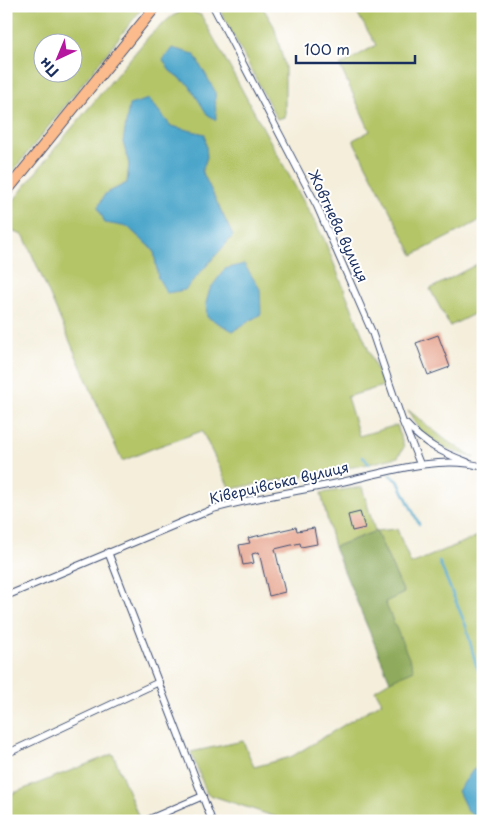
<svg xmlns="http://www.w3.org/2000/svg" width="489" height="827" font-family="'Playpen Sans',sans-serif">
  <rect width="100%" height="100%" fill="#fff"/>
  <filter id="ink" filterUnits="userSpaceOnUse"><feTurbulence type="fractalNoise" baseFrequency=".02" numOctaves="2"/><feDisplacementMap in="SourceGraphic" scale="10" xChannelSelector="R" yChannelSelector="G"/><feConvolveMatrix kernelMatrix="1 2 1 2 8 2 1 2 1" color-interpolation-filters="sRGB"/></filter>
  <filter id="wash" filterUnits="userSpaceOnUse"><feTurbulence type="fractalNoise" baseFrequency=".0096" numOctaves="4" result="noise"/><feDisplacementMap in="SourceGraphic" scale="20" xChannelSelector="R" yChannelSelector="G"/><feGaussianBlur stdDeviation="1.12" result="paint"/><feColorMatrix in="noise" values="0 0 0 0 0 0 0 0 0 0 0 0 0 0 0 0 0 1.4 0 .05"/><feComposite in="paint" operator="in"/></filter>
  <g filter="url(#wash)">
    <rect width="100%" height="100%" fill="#f4eedb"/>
    <g fill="#b4c568" stroke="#687a63" fill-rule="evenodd">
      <path d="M6,6H144L6,180ZM72,42V72H42V42Z"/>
      <polygon points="218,6 262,6 274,26 285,67 285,117 277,119"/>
      <polygon points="353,6 483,6 483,224 481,220 413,255 353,140 370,131 340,66 376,45"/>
      <path d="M186,9L201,15L324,239L383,386L347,397L359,436L397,425L404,447L398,457L369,464L230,489L202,431L154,448L122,461L24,236L13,231L6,234V210L61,141L150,35L171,17ZM149,99L171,126L207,157L202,171L233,236L158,278L154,251L128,227L105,194L127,183L129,164L123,142Z"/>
      <polygon points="483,261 483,311 482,310 450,326 430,289"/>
      <polygon points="408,410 447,441 474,458 444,448 419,430"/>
      <polygon points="362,487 375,531 397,529 411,564 483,534 483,766 473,770 466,808 478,821 362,821 338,814 288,821 207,794 191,752 243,741 254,767 291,757 382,702 375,690 390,681 384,602 404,593 376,531 334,547 321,493"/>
      <polygon points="113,754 139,818 132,821 6,821 6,796"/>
    </g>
    <polygon fill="#8faa5c" stroke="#556c5d" points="376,531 404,593 385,602 414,670 390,681 334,547"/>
    <g fill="#4ca6ca" stroke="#346a94">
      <polygon points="172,48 194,54 215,91 216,120 207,114 189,85 170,71 163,60"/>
      <polygon points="149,99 171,126 205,134 207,157 202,171 233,236 185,290 167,293 158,278 154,251 128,227 105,223 98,207 105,194 127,183 129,164 123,142 129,105"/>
      <polygon points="244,264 260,289 261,314 233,331 207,317 206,303 210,289 225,269"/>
      <polygon points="483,766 483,821 478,821 466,808 458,791 473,770"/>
    </g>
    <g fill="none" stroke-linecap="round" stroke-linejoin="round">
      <g stroke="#4ca6ca" stroke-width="2.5">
        <polyline points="363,457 369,464"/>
        <polyline points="390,475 398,481 419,524"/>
        <polyline points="439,561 466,626 476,665 483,679"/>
      </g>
    </g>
    <g id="blocks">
      <g fill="#e7a58f">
        <polygon points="438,335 450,367 428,375 416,343"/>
        <polygon points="360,512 365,528 352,531 348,515"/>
        <polygon points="296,527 297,531 314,528 317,544 301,547 300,543 275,549 285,592 269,596 259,552 252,554 254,563 243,565 239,545 250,543 248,538"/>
      </g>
    </g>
  </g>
  <g filter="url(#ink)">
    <use href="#blocks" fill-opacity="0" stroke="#3c4c71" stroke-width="1"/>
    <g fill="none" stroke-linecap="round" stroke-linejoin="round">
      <g stroke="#3c4c71" stroke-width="8">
        <g id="minor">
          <polyline points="213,6 317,206 372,332 402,420 420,464"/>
          <path d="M406,424C424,444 443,453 467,462"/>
          <polyline points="108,552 212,821"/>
          <path d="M6,596L213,509C253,498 293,492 333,484C377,475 440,453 483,467"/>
          <polyline points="6,754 159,682"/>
          <polyline points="145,821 203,796"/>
        </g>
      </g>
      <g stroke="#3c4c71" stroke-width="12">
        <polyline id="trunk" points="6,192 156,6"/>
      </g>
      <use href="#minor" stroke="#fff" stroke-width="6"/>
      <use href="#trunk" stroke="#fbbb8d" stroke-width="10"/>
    </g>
  </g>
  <g text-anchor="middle" stroke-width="4" stroke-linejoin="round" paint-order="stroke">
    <g font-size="14" fill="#1b2f5e" stroke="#fff">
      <text transform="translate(338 226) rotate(65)" y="5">Жовтнева вулиця</text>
      <text transform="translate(279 483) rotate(-13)" y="5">Ківерцівська вулиця</text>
    </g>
  </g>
  <rect width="489" height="827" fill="none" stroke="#fff" stroke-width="25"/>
  <g transform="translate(58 58) rotate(224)"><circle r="24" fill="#ffffff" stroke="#a4acbf"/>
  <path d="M0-4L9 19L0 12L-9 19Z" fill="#b5179e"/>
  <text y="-8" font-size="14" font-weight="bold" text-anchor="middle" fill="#1b2f5e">Пн</text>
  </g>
  <path d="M296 55v8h119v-8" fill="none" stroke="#1b2f5e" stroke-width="2.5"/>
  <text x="304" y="55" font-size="15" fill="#1b2f5e" stroke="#ffffff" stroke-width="4" paint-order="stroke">100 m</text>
</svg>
